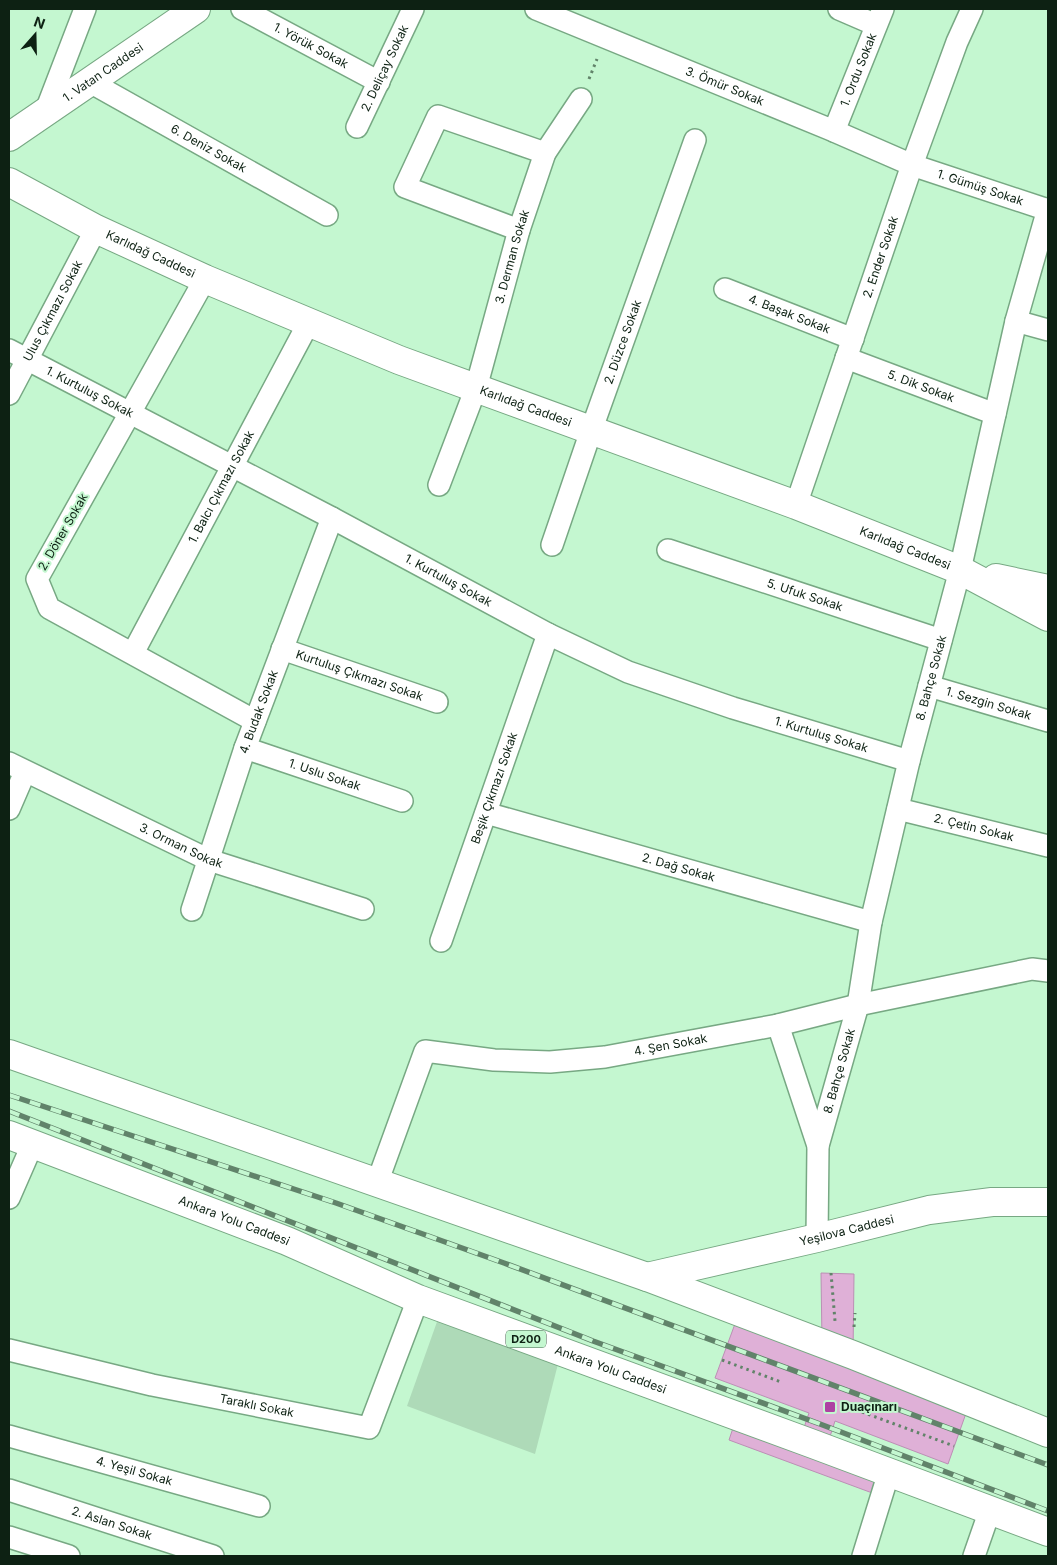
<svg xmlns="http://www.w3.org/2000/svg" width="1057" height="1565" font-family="Inter,sans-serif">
  <rect width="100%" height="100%" fill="#c4f7d0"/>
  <polygon fill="#aedab8" points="438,1319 558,1364 535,1454 407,1406"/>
  <polygon fill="#dfb0d7" stroke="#bc8fb5" points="821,1273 854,1274 853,1355 970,1402 948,1464 835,1421 825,1452 881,1473 875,1494 729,1440 736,1419 799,1442 809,1413 715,1378 739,1313 822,1343"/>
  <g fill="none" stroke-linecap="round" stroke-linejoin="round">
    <g stroke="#77a883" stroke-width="24">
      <g id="street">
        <path id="s1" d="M242,9L379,82"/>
        <path id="s2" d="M536,9L834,131L912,165L1048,210"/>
        <polyline points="839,9 876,25"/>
        <path id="s3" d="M90,82L327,215"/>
        <polyline points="45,113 85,9"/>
        <path id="s4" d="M357,127L413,9"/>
        <path id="s5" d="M834,131L883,9"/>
        <polyline points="519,230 405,187 438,116 545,153"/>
        <polyline points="205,279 37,579 49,608 255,721"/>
        <path id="s6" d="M725,289L853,339"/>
        <polyline points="1016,321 1048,330"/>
        <path id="s7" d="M9,350L332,518L548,634L628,672L733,708L909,761"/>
        <path id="s8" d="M846,358L995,414"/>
        <path id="s9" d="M9,394L96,229"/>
        <path id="s10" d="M439,485L476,388L519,230L545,153L581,99"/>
        <path id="s11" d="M796,505L912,165L957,42L972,9"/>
        <path id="s12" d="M552,545L591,431L695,140"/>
        <path id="s13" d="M668,550L941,640"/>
        <path id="s14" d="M282,649L437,702"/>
        <path id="s15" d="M133,653L309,322"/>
        <path id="s16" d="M929,686L1048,721"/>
        <path id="s17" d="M245,748L402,801"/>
        <path id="s18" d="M9,763L209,860L363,909"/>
        <polyline points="9,809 25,772"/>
        <path id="s19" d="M898,809L1048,846"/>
        <path id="s20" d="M486,813L871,922"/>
        <path id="s21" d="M192,910L245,748L332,518"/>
        <path id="s22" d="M441,941L548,634"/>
        <polyline points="778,1025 818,1146 817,1238"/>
        <path id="s23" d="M818,1146L858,1005L871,922L909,761L960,570L1016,321L1048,209"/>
        <path id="s24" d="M377,1183L425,1051L494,1060L550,1062L605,1057L778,1025L858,1005L1032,969L1048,971"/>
        <polyline points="9,1198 33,1143"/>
        <path id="s25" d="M9,1350L152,1385L369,1428L418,1299"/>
        <path id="s26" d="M9,1436L259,1506"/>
        <path id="s27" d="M9,1490L213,1556"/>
        <polyline points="9,1537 69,1556"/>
        <polyline points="863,1556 889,1472"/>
        <polyline points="974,1556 990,1510"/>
      </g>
    </g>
    <g stroke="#77a883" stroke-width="30">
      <g id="secondary">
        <path id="s28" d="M9,137L196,9"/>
        <path id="s29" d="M9,182L96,229L205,279L399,360L796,505L960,570L1048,617"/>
        <polyline points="996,578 1048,589"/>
        <path id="s30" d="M647,1277L817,1238L929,1210L992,1202H1048"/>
      </g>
    </g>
    <g stroke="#77a883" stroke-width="30">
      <g id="highway">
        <polyline points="9,1054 647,1277 853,1355 1048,1433"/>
        <path id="s31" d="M9,1135L287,1241L418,1299L813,1444L1048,1532"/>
      </g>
    </g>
    <g stroke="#618369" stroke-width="3" stroke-dasharray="2.5 4" stroke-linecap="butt">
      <polyline points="589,79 597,59"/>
      <polyline points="831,1273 835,1321"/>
      <polyline points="854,1327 855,1313"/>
      <polyline points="722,1360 781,1382"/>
      <polyline points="862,1412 954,1446"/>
    </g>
    <use href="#street" stroke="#fff" stroke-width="21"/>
    <use href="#secondary" stroke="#fff" stroke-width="28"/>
    <use href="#highway" stroke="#fff" stroke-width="28"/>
    <g stroke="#61836a" stroke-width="5.5">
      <g id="rail">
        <polyline points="9,1095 336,1203 504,1263 1048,1465"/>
        <polyline points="9,1111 593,1341 820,1424 1048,1511"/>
      </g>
    </g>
    <use href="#rail" stroke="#c4f7d0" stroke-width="4" stroke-dasharray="11" stroke-linecap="butt"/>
  </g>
  <rect fill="#ad42a2" stroke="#c4f7d0" stroke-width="2" x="824" y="1401" width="12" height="12" rx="2.5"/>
  <g text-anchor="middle" stroke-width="4" stroke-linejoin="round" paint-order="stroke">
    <rect fill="#c4f7d0" stroke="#44614c" stroke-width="1" x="506" y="1330.5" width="40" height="17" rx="4"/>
    <g font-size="11" font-weight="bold" fill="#0d2113">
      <text x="526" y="1343">D200</text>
    </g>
    <g font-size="12" fill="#0d2113" stroke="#c4f7d0">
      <text dy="4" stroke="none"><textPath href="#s1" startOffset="78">1. Yörük Sokak</textPath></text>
      <text dy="4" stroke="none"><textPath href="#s4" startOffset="65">2. Deliçay Sokak</textPath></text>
      <text dy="4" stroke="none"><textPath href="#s5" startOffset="66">1. Ordu Sokak</textPath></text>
      <text dy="4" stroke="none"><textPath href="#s28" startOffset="114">1. Vatan Caddesi</textPath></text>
      <text dy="4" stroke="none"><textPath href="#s2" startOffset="204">3. Ömür Sokak</textPath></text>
      <text dy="4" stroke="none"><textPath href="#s3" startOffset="136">6. Deniz Sokak</textPath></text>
      <text dy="4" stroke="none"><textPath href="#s2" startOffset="479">1. Gümüş Sokak</textPath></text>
      <text dy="4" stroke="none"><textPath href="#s29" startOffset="159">Karlıdağ Caddesi</textPath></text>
      <text dy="4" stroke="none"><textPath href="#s11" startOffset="262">2. Ender Sokak</textPath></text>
      <text dy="4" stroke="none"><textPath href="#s10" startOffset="240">3. Derman Sokak</textPath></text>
      <text dy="4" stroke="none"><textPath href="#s9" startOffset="94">Ulus Çıkmazı Sokak</textPath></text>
      <text dy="4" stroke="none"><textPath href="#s6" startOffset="69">4. Başak Sokak</textPath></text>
      <text dy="4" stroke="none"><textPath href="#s12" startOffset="215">2. Düzce Sokak</textPath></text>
      <text dy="4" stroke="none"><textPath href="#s8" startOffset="80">5. Dik Sokak</textPath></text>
      <text dy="4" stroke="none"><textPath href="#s7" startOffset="91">1. Kurtuluş Sokak</textPath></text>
      <text dy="4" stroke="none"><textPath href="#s29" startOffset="564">Karlıdağ Caddesi</textPath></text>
      <text dy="4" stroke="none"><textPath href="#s15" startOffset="188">1. Balcı Çıkmazı Sokak</textPath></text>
      <text transform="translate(63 532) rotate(-60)" y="4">2. Döner Sokak</text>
      <text dy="4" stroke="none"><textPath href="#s29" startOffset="969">Karlıdağ Caddesi</textPath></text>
      <text dy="4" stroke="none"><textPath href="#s7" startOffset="496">1. Kurtuluş Sokak</textPath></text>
      <text dy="4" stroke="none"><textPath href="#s13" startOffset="144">5. Ufuk Sokak</textPath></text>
      <text dy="4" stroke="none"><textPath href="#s14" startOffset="82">Kurtuluş Çıkmazı Sokak</textPath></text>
      <text dy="4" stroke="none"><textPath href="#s23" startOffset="482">8. Bahçe Sokak</textPath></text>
      <text dy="4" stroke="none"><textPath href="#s16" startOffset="62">1. Sezgin Sokak</textPath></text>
      <text dy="4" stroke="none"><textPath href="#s21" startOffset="209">4. Budak Sokak</textPath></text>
      <text dy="4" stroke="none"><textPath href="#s7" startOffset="901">1. Kurtuluş Sokak</textPath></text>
      <text dy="4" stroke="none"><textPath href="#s17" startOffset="84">1. Uslu Sokak</textPath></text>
      <text dy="4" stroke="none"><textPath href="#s22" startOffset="162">Beşik Çıkmazı Sokak</textPath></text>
      <text dy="4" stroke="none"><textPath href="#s19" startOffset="78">2. Çetin Sokak</textPath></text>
      <text dy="4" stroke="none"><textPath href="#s18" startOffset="191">3. Orman Sokak</textPath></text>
      <text dy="4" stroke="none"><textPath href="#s20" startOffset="200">2. Dağ Sokak</textPath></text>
      <text dy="4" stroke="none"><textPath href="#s24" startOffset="388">4. Şen Sokak</textPath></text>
      <text dy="4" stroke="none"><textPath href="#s23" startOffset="78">8. Bahçe Sokak</textPath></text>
      <text dy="4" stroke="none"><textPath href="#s31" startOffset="241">Ankara Yolu Caddesi</textPath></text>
      <text dy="4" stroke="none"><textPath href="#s30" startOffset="205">Yeşilova Caddesi</textPath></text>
      <text dy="4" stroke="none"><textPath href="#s31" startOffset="646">Ankara Yolu Caddesi</textPath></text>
      <text dy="4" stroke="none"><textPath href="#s25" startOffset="254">Taraklı Sokak</textPath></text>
      <text dy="4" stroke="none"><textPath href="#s26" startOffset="130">4. Yeşil Sokak</textPath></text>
      <text dy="4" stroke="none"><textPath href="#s27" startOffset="108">2. Aslan Sokak</textPath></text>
    </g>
    <g font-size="12" font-weight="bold" fill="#0d2113" stroke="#c4f7d0" text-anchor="start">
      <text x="841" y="1411">Duaçınarı</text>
    </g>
  </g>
  <rect width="1057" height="1565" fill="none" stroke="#0d2113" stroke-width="20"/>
  <g transform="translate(35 35) rotate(20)" stroke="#c4f7d0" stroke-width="4" paint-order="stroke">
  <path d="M0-4L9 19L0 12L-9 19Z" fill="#0d2113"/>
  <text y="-8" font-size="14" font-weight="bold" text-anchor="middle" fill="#0d2113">N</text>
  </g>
</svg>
